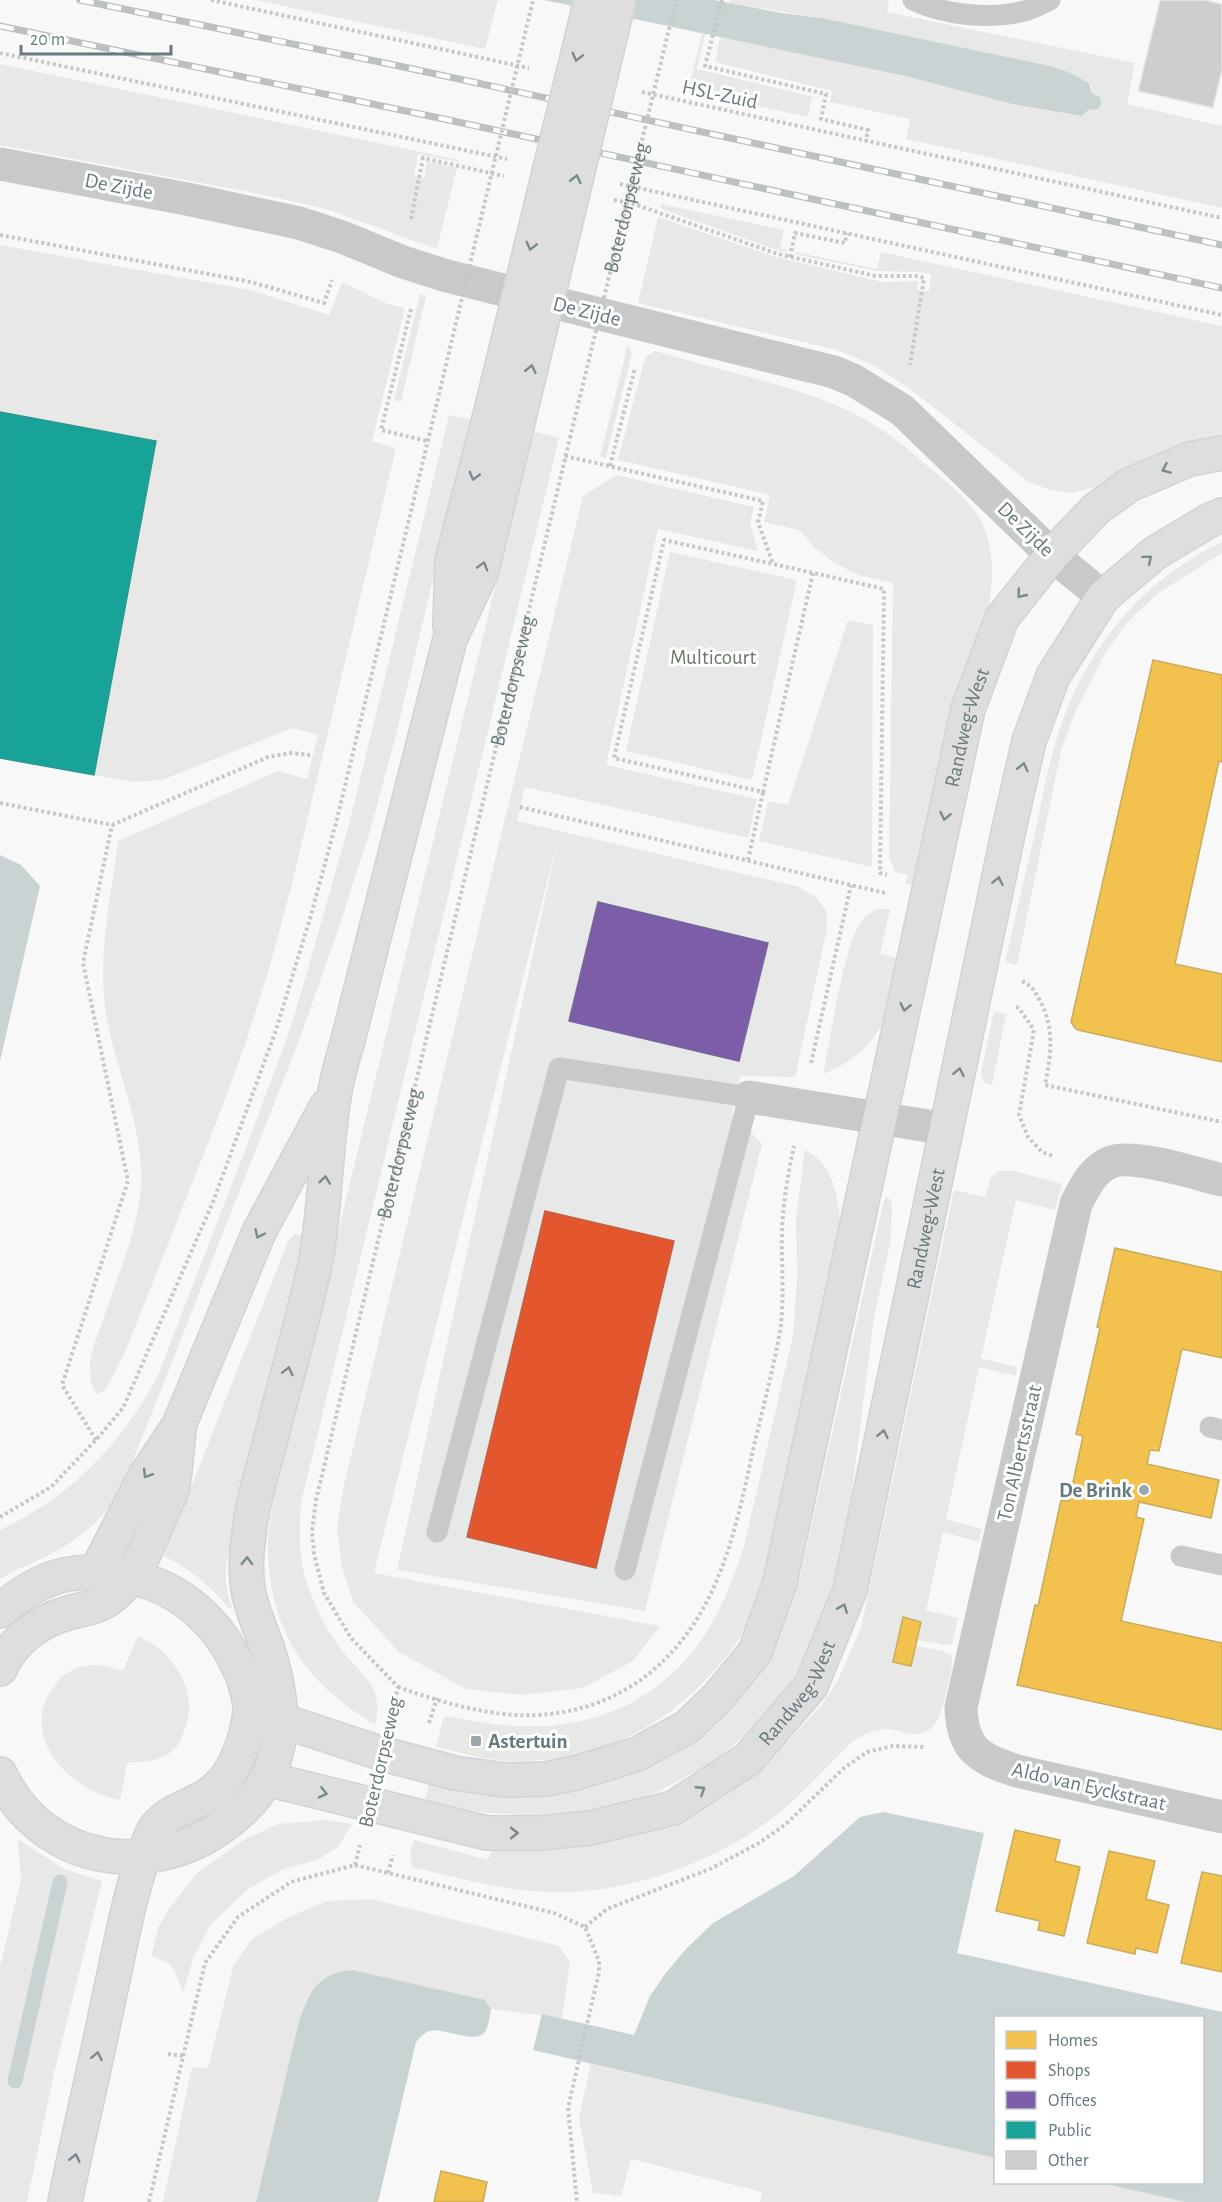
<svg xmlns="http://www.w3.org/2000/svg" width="1222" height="2202" font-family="'Alegreya Sans',sans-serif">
  <rect width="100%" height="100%" fill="#f8f8f8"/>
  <polygon fill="#e7e8e8" points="560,831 799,887 817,898 827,912 827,929 795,1077 740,1076 732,1113 762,1144 645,1611 397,1570"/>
  <g fill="#e8e9e6">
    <polygon points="256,0 498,0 485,49"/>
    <polygon points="730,0 889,0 887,12 1135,63 1127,104 1222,126 1222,208 906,139 910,119 830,102 832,91 715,62 720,37 905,76 1012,104 1075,115 1097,95 1092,93 1092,87 1089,83 1050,66 822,18 729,3"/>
    <polygon points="702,34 705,34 697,69 818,98 818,99 812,98 808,117 688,91"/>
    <polygon points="0,64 459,160 458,162 418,154 414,176 424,178 427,161 457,168 437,249 326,209 260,194 0,145"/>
    <polygon points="661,204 784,230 780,248 787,250 786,252 780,251 661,209"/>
    <polygon points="658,217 776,257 883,282 918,281 917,290 929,291 931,274 920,272 877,271 794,254 795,252 877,269 881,252 1222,326 1222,440 1124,470 1097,486 1083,490 1071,493 1050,490 1029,482 910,389 873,365 837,350 638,303"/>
    <path d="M0,245L250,290L329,315L342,282L385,303L405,308L372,441L396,448L291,888L269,969L245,1045L218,1118L126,1350L106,1390L97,1394C90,1387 90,1373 90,1363C92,1349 98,1333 103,1320C116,1280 134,1239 140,1197C148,1135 116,1074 106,1014C97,957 111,897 118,841L278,771L307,779L318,735L292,728L162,780L133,782L94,775L156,442L0,412Z"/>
    <polygon points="420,294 426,296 401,402 394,400"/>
    <polygon points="628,344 632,354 606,458 600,456"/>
    <path d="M655,351C689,361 723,370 757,379C789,388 821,397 851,412C883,427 909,450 936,473C952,487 973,503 982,523C997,555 992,587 987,621L923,887L906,884L908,875L895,872L889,857L893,583L858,575L833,562L814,547L799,530L764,522L770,495L618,460L645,358Z"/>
    <path d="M449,415L471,419L396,735L370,831L340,924L300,1038L121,1491C104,1518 80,1539 51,1554C34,1563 16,1569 0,1579V1530C69,1498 123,1443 158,1375L244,1153L288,1035L304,983L348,828Z"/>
    <path d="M533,431L559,438L301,1503C299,1534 298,1564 311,1594C319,1614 330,1637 345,1654C366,1679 384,1688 375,1725C307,1683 272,1636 268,1554C267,1534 271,1515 274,1495Z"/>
    <polygon points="616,475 754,507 750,523 758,551 658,529 606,765 757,799 748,838 525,787 517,821 560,831 374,1573 660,1626 633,1661 583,1688 522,1695 466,1689 399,1652 353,1602 342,1567 337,1528 344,1485 583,496"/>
    <path d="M1222,542V553L1157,594L1126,624L1106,652L1076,710L1061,751L1017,965L1005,962C1016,916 1026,870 1037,824C1042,798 1047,773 1054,748C1079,657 1136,583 1222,542Z"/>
    <polygon points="670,552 797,580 752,780 626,751"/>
    <polygon points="848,620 873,625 872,867 759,841 768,801 788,805"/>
    <path d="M878,909H890L880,954L906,960C889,1013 880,1052 823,1074C830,1042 844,940 863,919C867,914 873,912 878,909Z"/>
    <polygon points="994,1012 1006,1014 992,1085 983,1082 981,1073"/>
    <path d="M805,1150C834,1163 838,1199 841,1226C826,1299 811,1372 796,1445C785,1500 776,1555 755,1608C746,1632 730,1653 713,1672C660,1732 588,1764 508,1761C484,1760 459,1752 436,1747L443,1719L447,1716C544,1738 633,1729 698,1645C719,1616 733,1580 744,1546L793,1336L797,1276L796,1217Z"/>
    <path d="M999,1171H1014L1062,1184L1055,1210L1016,1200L981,1358L1017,1367L1016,1376L979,1367L946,1519L982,1529L979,1542L943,1532L926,1610L958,1618L952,1644L945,1645L917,1640L921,1622L904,1617L894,1662L911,1666L916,1646L943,1651L952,1656C953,1670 948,1683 945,1697C941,1713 936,1735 915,1734C906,1734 896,1729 887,1729C874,1729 862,1735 852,1742C828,1765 806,1791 780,1812C715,1865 616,1899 533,1891C492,1888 452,1876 412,1867L410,1851L414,1840L488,1860L492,1847L545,1849L572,1848L626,1837L657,1828L749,1776L775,1754L821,1706L838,1680L861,1628L954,1190L985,1197L991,1177Z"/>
    <polygon points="888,1197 892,1203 891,1239 874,1318 844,1554 818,1651 779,1706 715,1761 663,1789 631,1802 595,1812 554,1818 480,1812 425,1800 430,1779 585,1786 770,1650 791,1605 800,1577 884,1200"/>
    <path d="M295,1234L301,1236L303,1246L226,1565C225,1580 226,1592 232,1607L229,1608C211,1586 190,1569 164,1556L288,1241Z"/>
    <path d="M138,1636C173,1650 201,1693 184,1731C182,1738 178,1747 172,1751C160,1762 142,1762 127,1763L120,1800C66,1790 13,1730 59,1680C68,1670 83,1664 96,1665C105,1665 114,1669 123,1671Z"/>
    <path d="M325,1820L352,1824L338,1847L317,1860L283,1869L247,1890L210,1925L193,1959L183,1993C175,1970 175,1963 151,1956L158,1928L170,1907L198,1872L244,1840L278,1824Z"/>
    <polygon points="18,1839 64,1869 102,1881 54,2073 27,2202 0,2202 0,1967 21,1879"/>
    <polygon points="371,1899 559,1946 570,1962 562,2018 491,2009 485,2000 299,2021 256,2202 163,2202 192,2067 208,2068 233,1967 252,1939 291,1916 327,1901"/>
    <polygon points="591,2064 995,2158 996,2182 1101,2183 1185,2202 760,2202 762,2192 631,2159 621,2196 593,2193 579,2118"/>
  </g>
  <g fill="#cad3d4">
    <polygon points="544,0 714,0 782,13 822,18 1050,66 1068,72 1089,83 1092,93 1100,97 1101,105 1098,109 1088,110 1082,116 1012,104 905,76"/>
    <polygon points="0,855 21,865 40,886 0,1061"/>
    <polygon points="883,1812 984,1833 957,1953 1222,2012 1222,2202 1185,2202 1101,2183 1202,2182 1202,2018 996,2018 995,2158 533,2050 542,2014 634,2035 650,1996 665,1974 686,1949 713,1923 794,1876 860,1817"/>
    <path d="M352,1970L485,2000L491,2009C490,2015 489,2022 487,2028C480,2048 446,2027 430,2031C424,2032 420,2038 416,2042L378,2202H256L299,2021C310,1991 317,1974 352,1970Z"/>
  </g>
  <g fill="#f2c14e" stroke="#c8ac5c" stroke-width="1.5">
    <polygon points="1153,660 1222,675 1222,762 1219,761 1175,964 1222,974 1222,1062 1078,1030 1075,1028 1071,1022"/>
    <polygon points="1115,1248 1222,1272 1222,1358 1182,1349 1159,1451 1150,1450 1147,1464 1219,1480 1211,1518 1139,1502 1136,1517 1144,1519 1121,1621 1222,1643 1222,1730 1017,1685 1035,1605 1038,1606 1061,1500 1069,1501 1083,1436 1076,1434 1100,1328 1097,1327"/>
    <polygon points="903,1617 921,1622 911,1666 893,1662"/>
    <polygon points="1015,1830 1060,1840 1055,1861 1080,1867 1064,1936 1038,1930 1040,1921 996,1911"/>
    <polygon points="1109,1851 1155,1861 1146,1899 1169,1905 1157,1953 1136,1948 1135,1954 1087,1943"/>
    <polygon points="1202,1872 1222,1876 1222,1972 1181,1963"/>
    <polygon points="441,2171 487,2182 483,2202 434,2202"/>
  </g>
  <polygon fill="#e4572e" stroke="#be6246" stroke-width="1.5" points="545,1211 674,1241 596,1568 467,1537"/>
  <polygon fill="#7b5ea7" stroke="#75669b" stroke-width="1.5" points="598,902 768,943 739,1061 569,1021"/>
  <polygon fill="#17a398" stroke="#2f9790" stroke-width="1.5" points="0,412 156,441 94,775 0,758"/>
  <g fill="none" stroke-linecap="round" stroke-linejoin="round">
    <polyline stroke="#cad3d4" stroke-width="15" points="15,2081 60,1882"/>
  </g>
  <polygon fill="#cccecf" stroke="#e8e8e8" stroke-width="1.5" points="1160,0 1205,0 1222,4 1222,70 1213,108 1138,91"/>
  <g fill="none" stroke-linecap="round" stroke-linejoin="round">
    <g stroke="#d2d3d4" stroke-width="36">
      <g id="secondary">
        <polyline points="450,626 452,561 489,419"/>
        <polyline points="96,1572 145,1476 179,1425 259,1232 326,1107"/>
        <path d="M0,1611C45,1571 84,1564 142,1580C190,1594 225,1631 243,1677C246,1687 251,1701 250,1712C247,1738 236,1771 216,1789C196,1807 162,1809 151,1836C129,1890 120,1950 107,2007C94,2072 78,2137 65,2202"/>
        <path d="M0,1669C11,1643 37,1622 65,1614C78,1609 91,1610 104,1602C135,1583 148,1546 161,1515C165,1505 171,1495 173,1485C176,1467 177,1448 179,1430"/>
        <path id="s2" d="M250,1710L383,1754L455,1773L504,1780L546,1779L576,1773L637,1754L687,1727L718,1697L755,1652L780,1582L968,709L1002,618L1052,555L1096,509L1129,485L1190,459L1222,453"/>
        <path d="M0,1774C42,1865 154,1882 229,1821C245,1809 259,1794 268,1776C288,1733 281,1688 266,1644C260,1628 253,1612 249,1594C245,1575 246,1554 249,1534C252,1504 261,1475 269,1446C284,1385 302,1325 315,1264C326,1207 325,1148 335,1091C338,1074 343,1057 348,1040C356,1009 364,977 372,945C398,843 424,741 450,639L481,573L517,426"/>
        <path id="s3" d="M267,1779L487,1833H542L590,1828L673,1808L748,1759L811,1686L850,1590L1010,824L1029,741L1053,676L1103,597L1155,553L1210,520L1222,515"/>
      </g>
    </g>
    <g stroke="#c5c7c8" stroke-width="4" stroke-dasharray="3 3" stroke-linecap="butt">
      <polyline points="211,0 529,68"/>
      <polyline points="722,0 705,66 826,94 821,119 868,130 866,141"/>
      <polyline points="0,53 507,159"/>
      <polyline points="642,92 1222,218"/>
      <polyline points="620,184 1222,315"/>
      <polyline points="614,200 634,204 778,254 876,276 918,276 924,278 910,365"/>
      <polyline points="411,219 423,158 504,176"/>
      <polyline points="0,235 251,282 324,303 332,280"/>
      <polyline points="790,257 795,233 845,243 847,233"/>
      <polyline points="411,309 381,430 427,441"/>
      <polyline points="565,456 763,501 758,522 773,564"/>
      <polyline points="610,466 635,368"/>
      <path d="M813,573L763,792L614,758L664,540C737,556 810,572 884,589L880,873L887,875"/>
      <polyline points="0,803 112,825 268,757 290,753 311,755"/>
      <polyline points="520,807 885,893"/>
      <polyline points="748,860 763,792"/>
      <path d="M1022,981C1032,986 1035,991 1040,1001C1055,1028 1051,1055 1045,1085L1222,1122"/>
      <polyline points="1016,1007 1019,1008 1034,1030 1019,1115 1028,1137 1042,1152 1053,1156"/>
      <polyline points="811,1063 851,885"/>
      <polyline points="96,1440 62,1385 128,1181 83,963 112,825"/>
      <polyline points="0,1517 51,1487 96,1440 123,1408 213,1202 276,1030 311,915 337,819 436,407"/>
      <path d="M398,1687C434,1700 478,1713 516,1715C607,1719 676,1670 713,1589C733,1545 743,1497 753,1450C762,1411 773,1371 780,1331C785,1298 781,1265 782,1232C783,1203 788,1174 794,1146"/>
      <path id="s1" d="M392,1712L398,1687L351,1638L324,1593L314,1554L312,1531L316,1500L570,438"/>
      <polyline points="429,1723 437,1698"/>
      <polyline points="355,1865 554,1913 585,1927 599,1961 599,1972 568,2108 577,2202"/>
      <polyline points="388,1873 393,1855"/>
      <polyline points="585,1927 607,1909 710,1869 759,1843 786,1824 844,1768 867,1752 893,1746 924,1747"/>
      <polyline points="168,2054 183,2056"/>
      <polyline points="149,2202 205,1963 238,1917 291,1882 355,1865 360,1845"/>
    </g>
    <g stroke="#c8c9c9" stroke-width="21">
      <path d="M913,0C944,15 990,20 1024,11C1033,9 1042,4 1050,0"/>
      <polyline points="1210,1427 1222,1430"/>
      <polyline points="437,1532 559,1068 749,1097 625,1570"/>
      <polyline points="1181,1556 1222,1565"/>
    </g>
    <g stroke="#c8c9c9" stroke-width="33">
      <polyline points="0,164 187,199 299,223 342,237 403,262 447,276 834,372 853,380 902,410 1052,555 1103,597"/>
      <polyline points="749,1097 947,1129"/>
      <path d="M1222,1180C1197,1174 1133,1153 1111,1162C1093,1169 1084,1188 1076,1204L961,1707C962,1750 980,1759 1017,1771L1222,1817"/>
    </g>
    <use href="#secondary" stroke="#dedede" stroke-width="33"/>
    <g stroke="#bdc0c1" stroke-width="7">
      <g id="rail">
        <polyline points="80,0 399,66 1222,245"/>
        <polyline points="0,26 444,119 1222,288"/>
      </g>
    </g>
    <use href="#rail" stroke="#fff" stroke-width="4.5" stroke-dasharray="14" stroke-linecap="butt"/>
    <g stroke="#d2d3d4" stroke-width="36" stroke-linecap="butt">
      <g id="secondary-bridge">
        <polyline points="489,419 591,0"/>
        <polyline points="517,426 619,0"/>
      </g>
    </g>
    <g stroke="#c5c7c8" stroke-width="4" stroke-dasharray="3 3" stroke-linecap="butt">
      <polyline points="436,407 533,0"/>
      <path id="s4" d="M570,438L676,0"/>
    </g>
    <use href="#secondary-bridge" stroke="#dedede" stroke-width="33"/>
  </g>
  <defs><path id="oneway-chevron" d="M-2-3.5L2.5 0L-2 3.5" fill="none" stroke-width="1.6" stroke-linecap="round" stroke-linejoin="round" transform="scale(1.5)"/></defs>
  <g stroke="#79898c">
    <use href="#oneway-chevron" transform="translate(577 57) rotate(104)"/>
    <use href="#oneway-chevron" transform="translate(576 179) rotate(-77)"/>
    <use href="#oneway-chevron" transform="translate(531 246) rotate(104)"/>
    <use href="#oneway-chevron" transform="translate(531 369) rotate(-77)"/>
    <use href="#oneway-chevron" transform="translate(1166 469) rotate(156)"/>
    <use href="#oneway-chevron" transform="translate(474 476) rotate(105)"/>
    <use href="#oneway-chevron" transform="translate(1148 559) rotate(-40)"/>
    <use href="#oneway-chevron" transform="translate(483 566) rotate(-74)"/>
    <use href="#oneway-chevron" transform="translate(1021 594) rotate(129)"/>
    <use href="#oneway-chevron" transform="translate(1023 767) rotate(-77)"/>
    <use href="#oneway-chevron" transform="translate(945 816) rotate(102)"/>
    <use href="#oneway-chevron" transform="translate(998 881) rotate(-78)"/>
    <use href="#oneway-chevron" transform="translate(905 1007) rotate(102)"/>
    <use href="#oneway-chevron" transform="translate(959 1072) rotate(-78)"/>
    <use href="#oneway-chevron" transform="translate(325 1180) rotate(-83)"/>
    <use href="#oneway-chevron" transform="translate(259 1234) rotate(115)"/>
    <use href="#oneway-chevron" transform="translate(288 1371) rotate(-76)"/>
    <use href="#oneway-chevron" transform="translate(883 1434) rotate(-78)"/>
    <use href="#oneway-chevron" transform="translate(147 1474) rotate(121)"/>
    <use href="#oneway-chevron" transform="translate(247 1561) rotate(-89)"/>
    <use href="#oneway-chevron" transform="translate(843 1608) rotate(-68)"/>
    <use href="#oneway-chevron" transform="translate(701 1790) rotate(-33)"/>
    <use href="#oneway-chevron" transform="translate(323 1793) rotate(13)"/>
    <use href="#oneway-chevron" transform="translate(514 1833)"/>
    <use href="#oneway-chevron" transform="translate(97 2056) rotate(-78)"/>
    <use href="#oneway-chevron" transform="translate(75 2158) rotate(-77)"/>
  </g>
  <g fill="#9aa6a9" stroke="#fff" stroke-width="2">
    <circle cx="1144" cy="1490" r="6"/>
    <rect x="470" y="1735" width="12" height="12" rx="3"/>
  </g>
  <g text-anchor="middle" stroke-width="6" stroke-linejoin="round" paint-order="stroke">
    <g font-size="21" fill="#677a7e" stroke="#fff">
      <text transform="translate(720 94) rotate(12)" y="7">HSL-Zuid</text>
      <text transform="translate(119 186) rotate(11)" y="7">De Zijde</text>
      <text dy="7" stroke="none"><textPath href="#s4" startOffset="237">Boterdorpseweg</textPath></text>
      <text transform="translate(587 311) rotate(14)" y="7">De Zijde</text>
      <text transform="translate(1026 529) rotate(44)" y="7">De Zijde</text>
      <text dy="7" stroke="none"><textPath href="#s1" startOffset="1083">Boterdorpseweg</textPath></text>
      <text dy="7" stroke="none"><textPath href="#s2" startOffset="1508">Randweg-West</textPath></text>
      <text dy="7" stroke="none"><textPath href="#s1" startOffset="597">Boterdorpseweg</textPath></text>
      <text dy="7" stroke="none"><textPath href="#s3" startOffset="1074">Randweg-West</textPath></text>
      <text transform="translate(1019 1453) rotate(-77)" y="7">Ton Albertsstraat</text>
      <text dy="7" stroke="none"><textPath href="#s3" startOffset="588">Randweg-West</textPath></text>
      <text transform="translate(380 1762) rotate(-77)" y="7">Boterdorpseweg</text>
      <text transform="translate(1089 1786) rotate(13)" y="7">Aldo van Eyckstraat</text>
    </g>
    <g font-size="21" fill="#6d7766" stroke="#fff">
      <text x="713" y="664">Multicourt</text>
    </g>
    <g font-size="21" font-weight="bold" fill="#677a7e" stroke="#fff" text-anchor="end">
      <text x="1132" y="1497">De Brink</text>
      <text x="488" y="1748" text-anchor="start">Astertuin</text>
    </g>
  </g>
  <rect x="994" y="2016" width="210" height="168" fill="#ffffff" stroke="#c2cacb" stroke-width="1.5"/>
  <rect x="1006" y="2031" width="30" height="18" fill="#f2c14e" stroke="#c2cacb" stroke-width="1.5"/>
  <text x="1048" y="2046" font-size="18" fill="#677a7e">Homes</text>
  <rect x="1006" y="2061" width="30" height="18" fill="#e4572e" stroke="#c2cacb" stroke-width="1.5"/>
  <text x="1048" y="2076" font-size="18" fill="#677a7e">Shops</text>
  <rect x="1006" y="2091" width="30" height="18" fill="#7b5ea7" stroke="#c2cacb" stroke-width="1.5"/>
  <text x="1048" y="2106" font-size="18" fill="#677a7e">Offices</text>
  <rect x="1006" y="2121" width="30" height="18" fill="#17a398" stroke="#c2cacb" stroke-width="1.5"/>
  <text x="1048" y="2136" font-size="18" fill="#677a7e">Public</text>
  <rect x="1006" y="2151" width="30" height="18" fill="#cccecf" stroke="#c2cacb" stroke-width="1.5"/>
  <text x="1048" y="2166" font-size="18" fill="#677a7e">Other</text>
  <path d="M21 45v9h150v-9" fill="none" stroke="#677a7e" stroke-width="3"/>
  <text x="30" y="45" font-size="18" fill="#677a7e" stroke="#ffffff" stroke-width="4.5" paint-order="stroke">20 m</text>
</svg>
